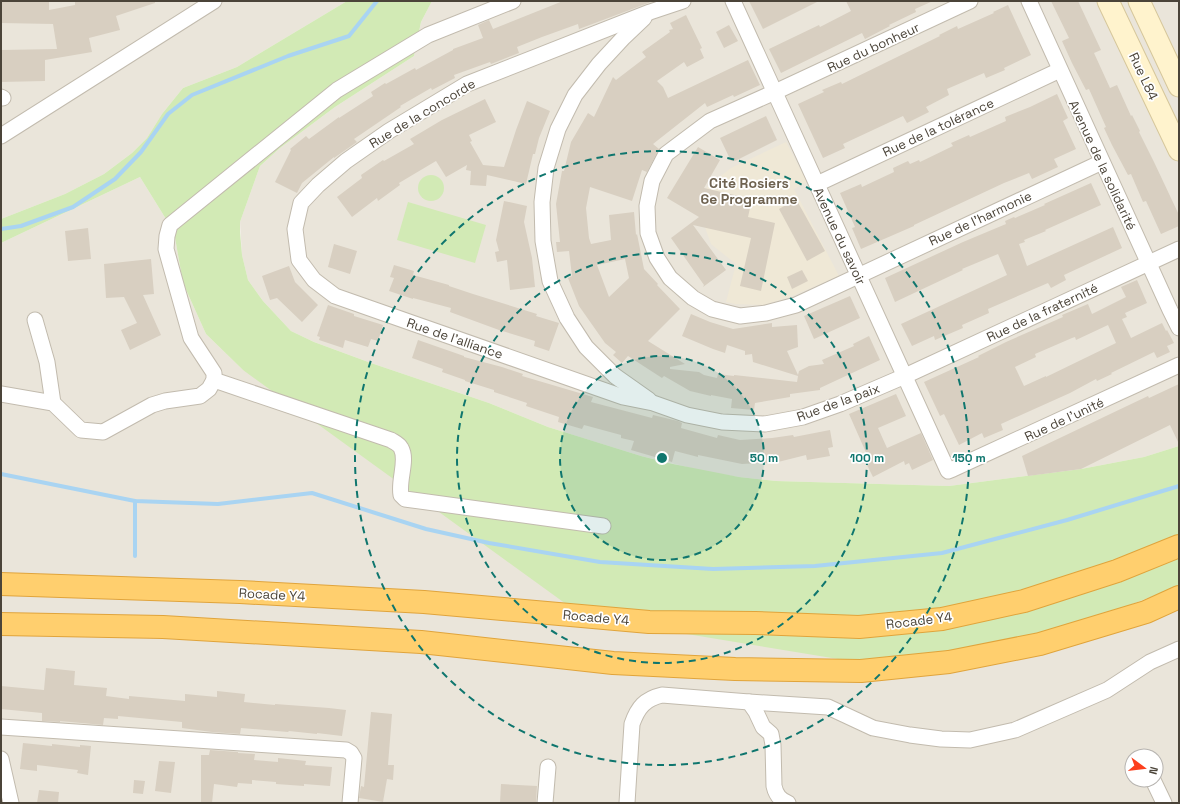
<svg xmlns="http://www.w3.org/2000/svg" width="1180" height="804" font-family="'Space Grotesk',sans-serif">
  <rect width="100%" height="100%" fill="#f6f3ec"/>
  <g fill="#eae5da" fill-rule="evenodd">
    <polygon points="1,1 347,1 237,67 183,88 162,114 147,138 132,153 104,174 65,194 1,219"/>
    <polygon points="432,1 1179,1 1179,446 1144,457 1081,469 949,486 776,481 739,477 708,472 641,456 583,438 548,427 489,403 371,363 314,342 291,331 263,301 248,280 242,255 240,222 260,166 280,148 335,107 414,56 421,22"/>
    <path d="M140,177L174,232L183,283L206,334L243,370L1068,629L1179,586V803H1V243ZM1132,756H1156V780H1132Z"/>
  </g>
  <polygon fill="#efe8d6" points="786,142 807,182 794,189 839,276 792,296 764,305 735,304 726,302 736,264 711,244 701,216 707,187 731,168"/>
  <g fill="#d2eab5">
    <polygon points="347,1 432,1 421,22 414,56 335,107 280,148 260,166 240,222 240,232 242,255 248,280 263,301 291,331 314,342 371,363 489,403 548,427 641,456 673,464 739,477 776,481 949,486 1081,469 1144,457 1179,446 1179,586 1068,629 911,671 584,617 243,370 206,334 183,283 174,232 140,177 1,243 1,219 65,194 104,174 132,153 147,138 162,114 183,88 237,67"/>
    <circle cx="431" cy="188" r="13"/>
    <polygon points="408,202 486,225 475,263 397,240"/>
  </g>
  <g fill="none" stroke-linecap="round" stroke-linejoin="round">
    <g stroke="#a9d4f2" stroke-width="4">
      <polyline points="1,229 21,226 73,207 115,179 141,152 168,114 192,95 288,56 349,36 377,1"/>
      <polyline points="1,474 135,501 218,504 312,493 426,529 489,543 600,562 713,569 815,566 942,553 1067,520 1179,486"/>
      <polyline points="135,556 135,501"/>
    </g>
  </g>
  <g fill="#d8cfc1" fill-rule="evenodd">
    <polygon points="1,1 49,1 49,10 75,5 75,1 155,1 155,3 116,16 120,30 89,38 92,52 45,60 45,81 1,82 1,50 57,49 53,24 1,23"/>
    <polygon points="563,1 650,1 651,2 579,29 578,24 542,37 517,47 519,53 491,64 490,62 454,75 455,78 432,90 431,88 400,106 401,107 354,139 357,142 334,158 334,157 302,183 297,193 275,182 291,150 290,149 306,136 309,139 339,117 339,118 373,96 371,92 385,83 386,84 415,68 416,70 453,50 453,49 483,38 478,25 489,20 493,29"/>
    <polygon points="749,1 819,1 763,29"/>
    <polygon points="846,1 933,1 915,9 916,12 889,25 890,26 865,39 862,33 781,73 769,49 819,25 820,27 851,11"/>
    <polygon points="1051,1 1078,1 1101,50 1094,53 1110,88 1117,85 1131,116 1132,115 1140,131 1139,132 1154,162 1179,215 1179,226 1161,234 1146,201 1143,202 1131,174 1128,175 1112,145 1104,128 1106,127 1089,89 1086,90 1072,63 1062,41 1069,38"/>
    <polygon points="1008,5 1031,55 1004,68 1005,70 986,78 984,73 947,89 949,95 926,107 929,112 907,123 903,116 843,144 845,148 823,158 798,104 824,92 822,90 841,82 842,84 940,36 939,35 957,26 958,29 994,13 993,12"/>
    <path d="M686,15L702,48L700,49L704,58L687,67L684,62L657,81L663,87L668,98L748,60L760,85L734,97L733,95L707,107L705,103L653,144L659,149L647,172L642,170L632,201L590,187L586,208L589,238L591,244L611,240L609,215L634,212L636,235L637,234L644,269L658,284L657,285L680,309L648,341L685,364L670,367V369L699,372L704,375L717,378L718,374L734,376V375L797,382L798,376L753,362L752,354L745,355V351L727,345L725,353L713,349L682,336L691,314L710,322L733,329L772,323V327L797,325L798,347L787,351L798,375L799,371L809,366L824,364L822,360L854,346L853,344L869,336L880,360L820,388V390L790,394V397L755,403L754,410L731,408L732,399L711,395V396L690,391L664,376L662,378L628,356L622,363L613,355L616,352L605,343L579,306L568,278L572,276L569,251L557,252L556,242H560L556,204L562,171H564L571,142L588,113L594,117L613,77L616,80L646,57L642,52L670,32L669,30L673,29L670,23ZM625,259L629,278L609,297L597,265Z"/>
    <polygon points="729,25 738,41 724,48 716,32"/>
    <polygon points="1057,94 1068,118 1063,121 1076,149 1054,159 1058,167 1032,179 1029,173 1004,183 914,225 914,226 861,249 852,228 855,227 840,193 861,184 862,187 894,172 893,168 908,161 910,164 919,160 920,162 953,146 951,143 969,135 970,137 1006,121 1005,117 1030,107"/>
    <polygon points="485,99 496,122 469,135 472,141 470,142 483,165 504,167 516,130 527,101 550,111 539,138 535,154 533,154 526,184 487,175 486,186 470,185 471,171 466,170 467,165 446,177 436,161 399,183 400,185 378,201 377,198 352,217 337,197 362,178 361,175 383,160 384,161 414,144 410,139 442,120"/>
    <polygon points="766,116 777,140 735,161 731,161 720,138"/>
    <polygon points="698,147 720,160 704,188 752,199 748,217 775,223 761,291 740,286 751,238 693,225 726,270 703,287 704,285 671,238 699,217 667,198"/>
    <polygon points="1091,183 1101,205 1045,230 1046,231 1024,240 1025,242 1019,244 1027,266 1113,227 1122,248 1064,275 1066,280 1051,288 1048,283 988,309 989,313 962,325 963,328 935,340 934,336 912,346 901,324 1007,275 998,254 962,269 963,270 895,302 885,278 963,242 1006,224 1005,221 1014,217 1015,218 1045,205 1044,204"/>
    <polygon points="796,199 825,251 807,261 779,209"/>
    <polygon points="504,201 527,206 524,222 532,258 535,287 510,290 507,260 497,262 495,252 499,251 496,240"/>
    <polygon points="88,228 91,259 68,261 65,231"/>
    <polygon points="334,244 357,251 350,274 328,267"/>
    <polygon points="151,259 154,294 143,295 161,335 130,350 121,330 137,323 124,297 106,298 104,264"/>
    <polygon points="394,265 414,271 413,275 449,285 449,286 473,294 537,314 536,316 559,323 549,351 534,346 535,341 499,330 450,312 451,308 413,298 413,299 389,291 394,278 390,277"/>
    <polygon points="289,266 295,282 318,305 302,322 277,298 270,300 262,276"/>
    <polygon points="802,270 808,281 792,289 787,277"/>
    <path d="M1137,280L1147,303L1125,313L1127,317L1122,319L1131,338L1162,323L1166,331L1167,330L1174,343L1167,346L1170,352L1157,358L1154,352L1111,373L1112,374L1097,381L1096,379L1070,393L1001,424L1003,430L984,438L982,433L959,445L944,414L940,416L924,382L979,357L978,356L1006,342L1063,317L1062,315L1088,304L1092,314L1126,297L1121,287ZM1108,325L1116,343L1046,377V376L1024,386L1015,367L1036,357L1035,354L1072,338L1075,337L1076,340Z"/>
    <polygon points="850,296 860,318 814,339 804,316"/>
    <polygon points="328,305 354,314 354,316 383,325 378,341 371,339 368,347 345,340 343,348 319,340 320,337 317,336"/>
    <polygon points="418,340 464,356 464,357 502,367 523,374 522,376 593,397 591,402 652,418 653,415 678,421 682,423 681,428 717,438 718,435 740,440 772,438 793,435 794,437 830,430 833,447 828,448 830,456 807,460 806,455 778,462 742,464 698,455 698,457 675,451 672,462 631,450 634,441 621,438 621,435 584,425 582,429 558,422 559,417 526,406 527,403 494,392 494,390 465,381 465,380 442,372 443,369 412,358"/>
    <polygon points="1179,384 1179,444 1170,425 1081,469 1028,476 1022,456 1148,396 1149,398"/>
    <polygon points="896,394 906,416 878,428 887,448 921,433 933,460 912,470 909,463 905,465 904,461 873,477 864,459 868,457 849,414"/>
    <polygon points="46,668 75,671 74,685 107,688 106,696 129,699 129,696 185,701 185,694 217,697 217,691 245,694 244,702 275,705 275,704 329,708 346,710 342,736 317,733 317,734 289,731 288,732 241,728 240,734 212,732 182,728 182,722 118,716 118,719 104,718 103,725 60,721 60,722 42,721 42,713 1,709 1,686 44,690"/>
    <polygon points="371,712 392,714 388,765 394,765 393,780 387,779 383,802 359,798 361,786 364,787"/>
    <polygon points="23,743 52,746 52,744 80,747 80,745 91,746 88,775 77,773 78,770 37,765 37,771 20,769"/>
    <polygon points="210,750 238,752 238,753 255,754 254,760 278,762 278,758 306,761 305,765 332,767 330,786 304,784 304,786 276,784 276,782 252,780 252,784 238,783 237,787 214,784 212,803 201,803 201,755 209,755"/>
    <polygon points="159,761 175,762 171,793 155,791"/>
    <polygon points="134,780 145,781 143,794 133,793"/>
    <polygon points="501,784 537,786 536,803 500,803"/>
    <polygon points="39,790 59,792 58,803 37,803"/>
  </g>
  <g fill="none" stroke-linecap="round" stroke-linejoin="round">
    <g stroke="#c2bbae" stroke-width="17">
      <g id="street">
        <polyline points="683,1 650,12 467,84 389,131 346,161 318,185 301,203 295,229 299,260 314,280 335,296 623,397 653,403 687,415 722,422 765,424 803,417 840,404 905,376 1179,249"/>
        <polyline points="733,1 948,471 953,469 1179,365"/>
        <polyline points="970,1 775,92 710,121 666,154 652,181 647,206 648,233 657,258 670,278 693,298 712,309 740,316 766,313 796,305 1102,162"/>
        <polyline points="1029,1 1170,310 1179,328"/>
        <polyline points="644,18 624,37 599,64 575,95 558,129 546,168 542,202 543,241 550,281 567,318 586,347 615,376 649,400"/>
        <polyline points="1,97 3,98"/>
        <polyline points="1,136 214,1"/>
        <polyline points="817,184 1060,70"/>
        <polyline points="35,320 47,362 53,403"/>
        <path d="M214,380L391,440C394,442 399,444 401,448C408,460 398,480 401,495L405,499L603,526"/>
        <polyline points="1,394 53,403 81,430 103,432 152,405 165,401 200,396 209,389 214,380 214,373 191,338 166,249 167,236 170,225 337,90 428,35 513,1"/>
        <polyline points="749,702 828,707 873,728 910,735 941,739 970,740 1015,730 1107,690 1150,662 1179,649"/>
        <polyline points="1,727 346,750 351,753 354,758 350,803"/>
        <polyline points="1,759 11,803"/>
        <polyline points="1153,780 1164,803"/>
        <polyline points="545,803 548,767"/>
        <path d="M627,803L632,724C638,707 645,699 662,695L749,702L756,712L763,727L771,734L773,745L774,786C776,795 780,800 788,803"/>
      </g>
    </g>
    <g stroke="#d6c79b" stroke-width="23">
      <g id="secondary">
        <polyline points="1108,1 1179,150"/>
        <polyline points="1139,1 1179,86"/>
      </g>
    </g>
    <g stroke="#e0a43c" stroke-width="24">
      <g id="highway">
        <polyline points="1,584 240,592 424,602 649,622 755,623 859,627 942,619 1024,601 1117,571 1179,546"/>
        <polyline points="1,624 163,627 421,642 613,663 735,669 861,671 949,662 1040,644 1146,612 1179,597"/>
      </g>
    </g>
    <use href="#street" stroke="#fff" stroke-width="15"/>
    <use href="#secondary" stroke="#fff3cd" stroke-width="21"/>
    <use href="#highway" stroke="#ffcf6e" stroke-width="22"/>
  </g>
  <circle cx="662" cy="458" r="102" fill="#0f766e" fill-opacity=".12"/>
  <g fill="none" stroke="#0f766e" stroke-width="2" stroke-dasharray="7 5">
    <circle cx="662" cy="458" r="102"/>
    <circle cx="662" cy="458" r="205"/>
    <circle cx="662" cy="458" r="307"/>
  </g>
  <g text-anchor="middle" stroke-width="3.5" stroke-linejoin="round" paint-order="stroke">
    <g font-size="13" fill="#4b4439" stroke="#fff">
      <text transform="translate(873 47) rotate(-25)" y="5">Rue du bonheur</text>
      <text transform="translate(1144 76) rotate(65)" y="5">Rue L84</text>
      <text transform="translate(422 113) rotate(-31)" y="5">Rue de la concorde</text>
      <text transform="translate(938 127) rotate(-25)" y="5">Rue de la tolérance</text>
      <text transform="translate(1103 165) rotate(65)" y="5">Avenue de la solidarité</text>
      <text transform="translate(980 218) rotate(-25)" y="5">Rue de l'harmonie</text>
      <text transform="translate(840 236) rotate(65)" y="5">Avenue du savoir</text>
      <text transform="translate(1042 312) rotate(-25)" y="5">Rue de la fraternité</text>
      <text transform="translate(455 338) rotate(19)" y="5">Rue de l'alliance</text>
      <text transform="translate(838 402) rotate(-20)" y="5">Rue de la paix</text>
      <text transform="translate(1064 419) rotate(-25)" y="5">Rue de l'unité</text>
      <text transform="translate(272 594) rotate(3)" y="5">Rocade Y4</text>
      <text transform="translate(596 617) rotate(5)" y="5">Rocade Y4</text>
      <text transform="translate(919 620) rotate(-7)" y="5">Rocade Y4</text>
    </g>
    <g font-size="14" font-weight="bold" fill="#6e6250" stroke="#fff">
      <text x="749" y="188">Cité Rosiers<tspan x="749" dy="16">6e Programme</tspan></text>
    </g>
  </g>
  <circle cx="662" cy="458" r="6" fill="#0f766e" stroke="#fff" stroke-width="2"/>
  <g font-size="12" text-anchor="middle" font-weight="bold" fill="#0f766e" stroke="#fff" stroke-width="3.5" stroke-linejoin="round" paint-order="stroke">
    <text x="764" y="462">50 m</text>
    <text x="867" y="462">100 m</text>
    <text x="969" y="462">150 m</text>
  </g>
  <rect width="1180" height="804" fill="none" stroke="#4b4439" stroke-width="4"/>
  <g transform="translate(1144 768) rotate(105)"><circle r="19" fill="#ffffff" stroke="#b7b4b0"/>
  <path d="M0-3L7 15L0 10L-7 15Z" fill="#fc3f1d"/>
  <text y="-6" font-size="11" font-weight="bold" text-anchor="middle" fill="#4b4439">N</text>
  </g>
</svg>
